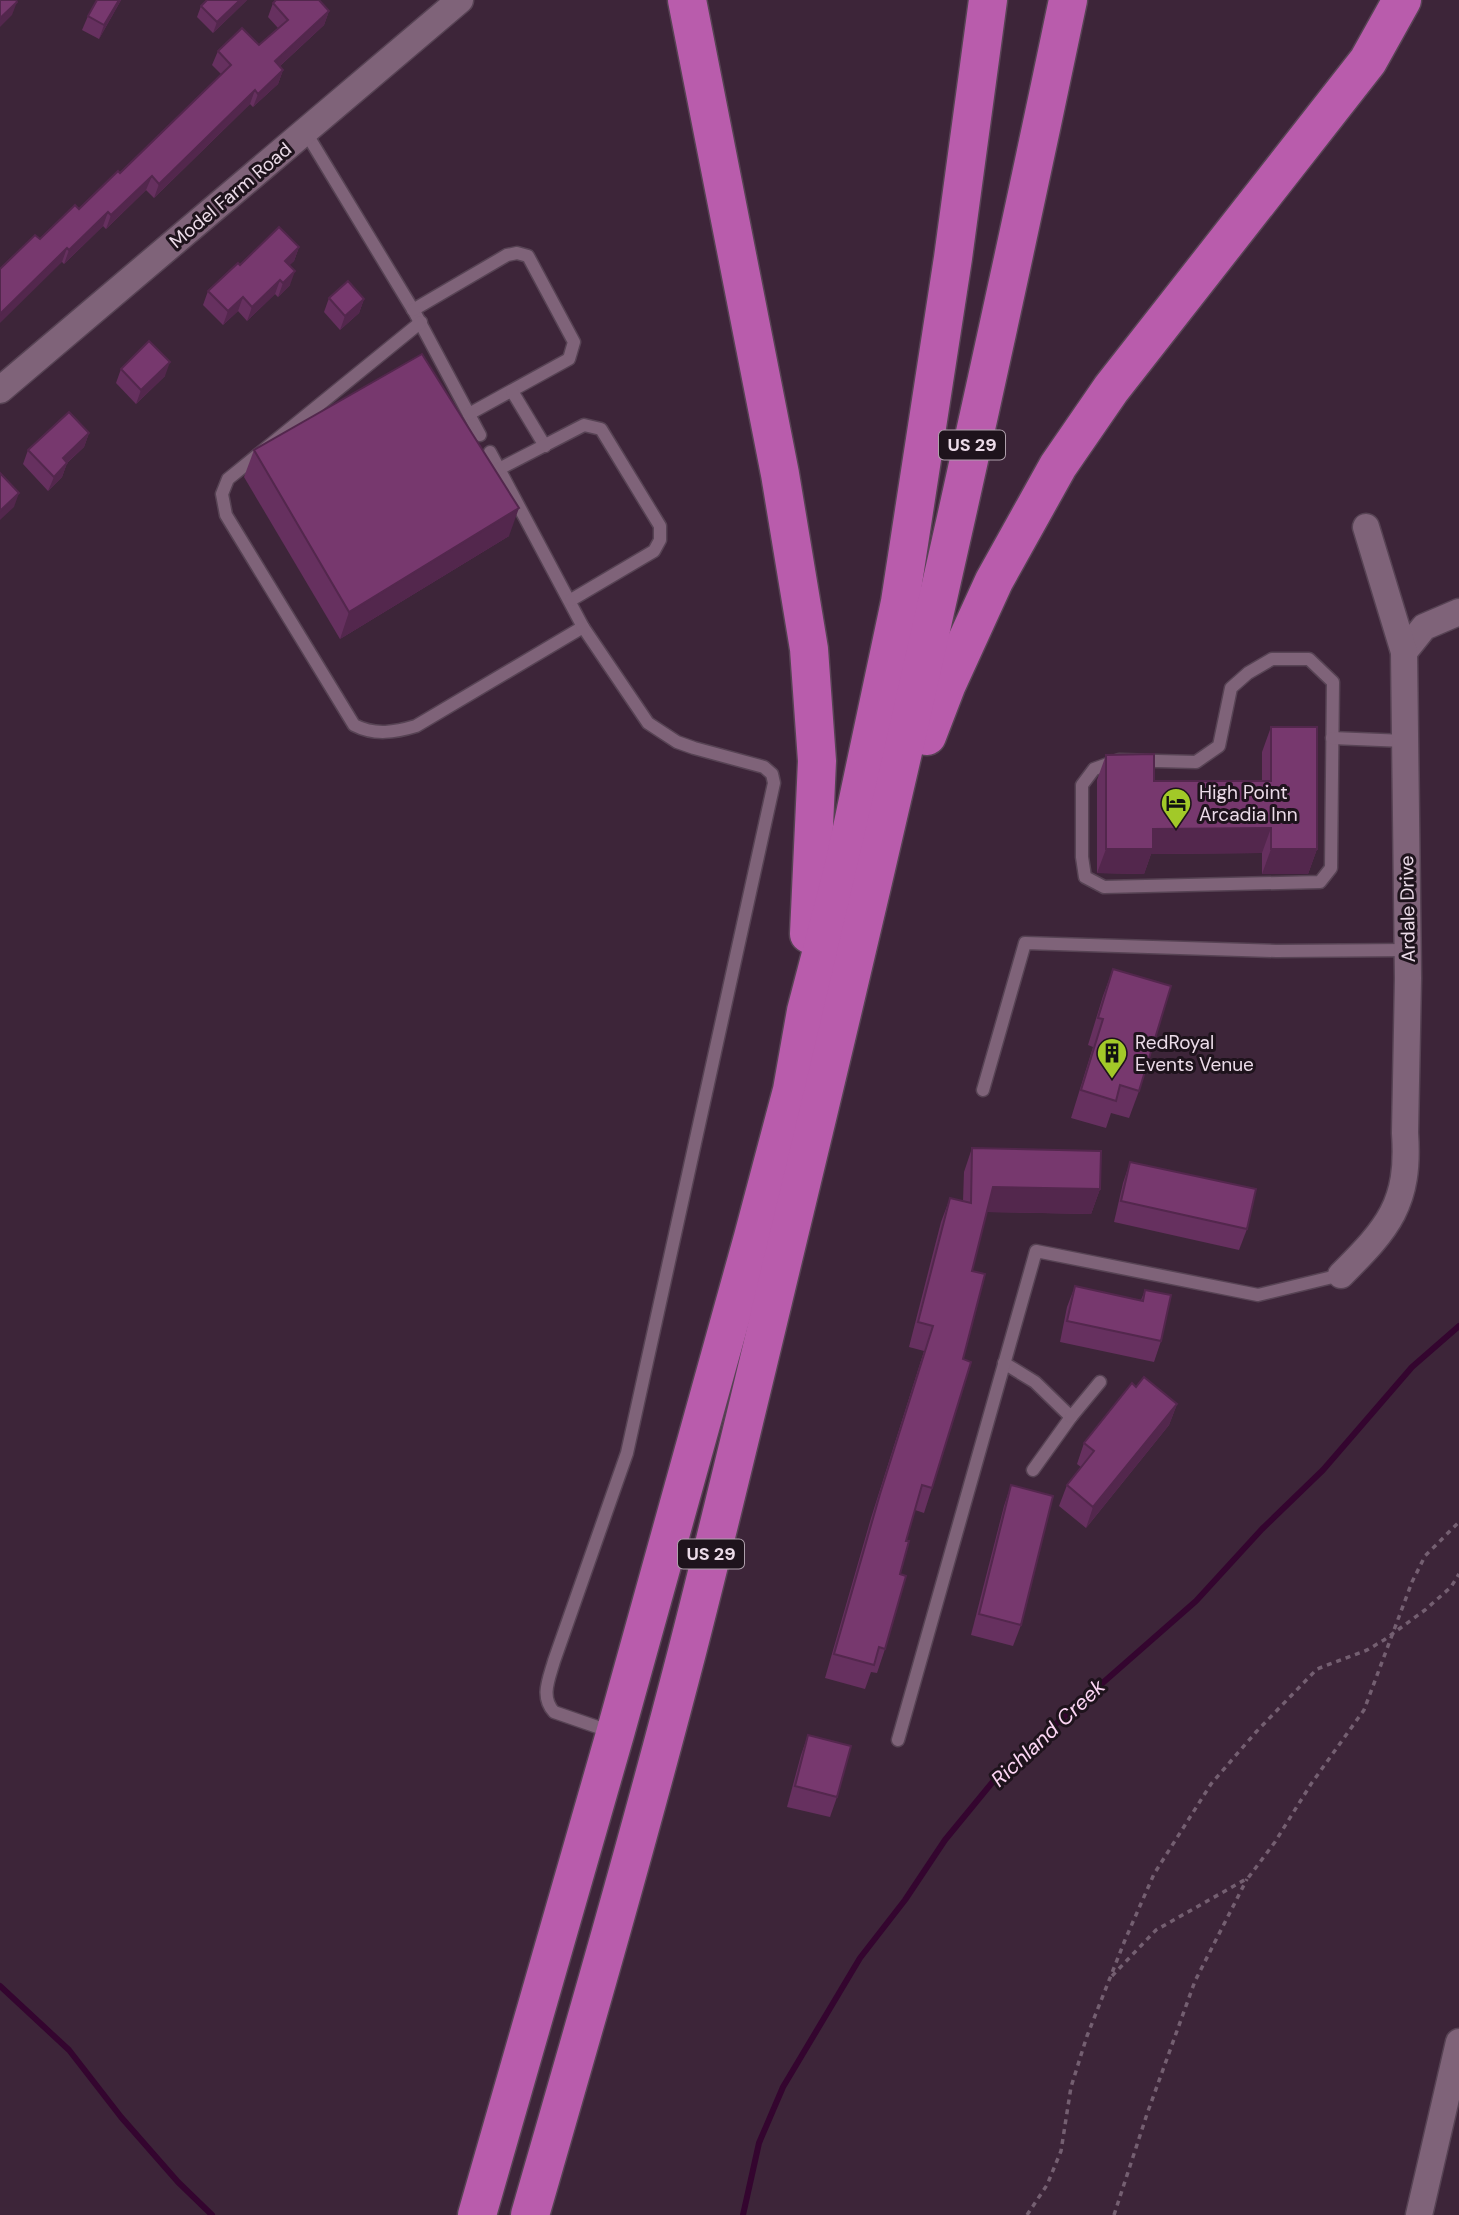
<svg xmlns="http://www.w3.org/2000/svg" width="1459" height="2215" font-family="'DM Sans',sans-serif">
  <rect width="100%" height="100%" fill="#3d2539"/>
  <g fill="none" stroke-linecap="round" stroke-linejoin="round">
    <g stroke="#34052f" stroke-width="6">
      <polyline points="0,1986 69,2050 121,2117 178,2182 212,2215"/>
      <polyline points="743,2215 759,2143 783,2087 860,1958 905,1900 945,1840 1000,1773 1196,1601 1262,1529 1323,1470 1412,1367 1459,1326"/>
    </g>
    <g stroke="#574354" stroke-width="15">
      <g id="service">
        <polyline points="305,131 415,313 480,435"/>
        <polyline points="413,310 507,255 517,253 528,256 574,342 569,359 469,414"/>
        <path d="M421,322L228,479L222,494L226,515L354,725C375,736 396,732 416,726L583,627"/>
        <polyline points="512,391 545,446"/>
        <path d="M490,452L583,627L648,723L677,742L694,748L764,767L772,774L774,783L627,1453L554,1661C549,1679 540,1697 554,1712L612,1732"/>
        <polyline points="499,469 584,425 601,429 660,526 660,540 654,551 571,600"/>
        <polygon points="1272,659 1309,659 1333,682 1331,868 1320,882 1104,887 1085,877 1082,857 1082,785 1094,769 1119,760 1196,762 1219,746 1231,688 1248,673"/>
        <polyline points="1332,738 1405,741"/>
        <polyline points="983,1090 1025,943 1276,951 1408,950"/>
        <polyline points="1004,1363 1035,1382 1071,1417 1033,1470"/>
        <polyline points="1071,1417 1100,1382"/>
        <polyline points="898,1740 1036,1251 1258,1295 1341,1275"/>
      </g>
    </g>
    <g stroke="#574354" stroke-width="29">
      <g id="minor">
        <polyline points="0,390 460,0"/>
        <polyline points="1404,652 1424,627 1459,612"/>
        <path d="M1341,1275C1388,1228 1410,1204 1405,1133L1408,978L1404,652L1366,527"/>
        <polyline points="1419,2215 1459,2042"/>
      </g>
    </g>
    <g stroke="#574354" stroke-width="41">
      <g id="motorway">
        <polyline points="687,0 780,474 809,649 817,761 809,934"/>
        <polyline points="927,736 947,684 994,581 1058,466 1111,389 1368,61 1402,0"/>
        <polyline points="477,2215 615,1734 753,1237 792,1090 806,1011 844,866 900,602 953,258 988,0"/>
        <path d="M530,2215C584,2028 638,1841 687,1652C724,1508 758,1363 793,1218C891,813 983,408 1068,0"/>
      </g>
    </g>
    <g stroke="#745f71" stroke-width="3.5" stroke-dasharray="5 5" stroke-linecap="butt">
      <polyline points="1112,1976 1156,1930 1248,1878 1275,1842 1311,1784 1364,1710 1412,1582 1425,1556 1459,1522"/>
      <polyline points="1027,2215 1047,2185 1061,2151 1071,2087 1087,2036 1125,1940 1154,1874 1211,1784 1256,1732 1317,1669 1367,1650 1384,1640 1425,1610 1451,1587 1459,1574"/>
      <polyline points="1114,2215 1147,2114 1195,1981 1247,1879"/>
    </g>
    <use href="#service" stroke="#7f6379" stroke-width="12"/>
    <use href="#minor" stroke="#7f6379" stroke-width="26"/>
    <use href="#motorway" stroke="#b95cac" stroke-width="38"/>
  </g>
  <g fill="#66305f">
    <polygon points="97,0 121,0 99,39 82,30 88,16"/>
    <polygon points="247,0 213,33 197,17 201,6"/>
    <polygon points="273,3 329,11 324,25 280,66 283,70 278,84 253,107 250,104 154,198 146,190 106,229 103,226 64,264 40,239 79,209 120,173 221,74 212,65 218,51 259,45 278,28 268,17"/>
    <polygon points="299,247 294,261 289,265 290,285 278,297 275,294 247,321 238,311 223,325 203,305 208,291 240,265"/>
    <polygon points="329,298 364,299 359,313 340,330 324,312"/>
    <polygon points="121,369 165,376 136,404 116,383"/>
    <polygon points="89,433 84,447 67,463 62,477 48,491 23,464 28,450"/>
    <polygon points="254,450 509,536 340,639 244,477"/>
    <polygon points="1271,727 1317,849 1308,874 1262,874 1262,853 1151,854 1144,874 1097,873 1097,780 1106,755 1154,781 1262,781 1262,752"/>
    <polygon points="1113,969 1139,1091 1129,1118 1111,1113 1106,1128 1071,1118 1093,1047 1088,1045 1103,996"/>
    <polygon points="972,1148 1100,1189 1091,1214 987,1212 972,1271 963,1359 932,1488 924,1513 915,1510 906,1541 885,1649 877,1673 871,1672 865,1689 825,1678 871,1518 924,1351 909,1347 941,1222 950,1198 963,1201 964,1172"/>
    <polygon points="1130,1162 1247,1229 1239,1250 1114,1222 1123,1183"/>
    <polygon points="1075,1286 1141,1300 1145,1290 1161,1341 1154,1362 1060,1342 1067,1307"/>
    <polygon points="1136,1387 1177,1404 1169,1425 1086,1528 1059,1506 1067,1485 1081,1467 1077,1464 1084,1443"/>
    <polygon points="1011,1485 1021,1625 1013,1646 971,1635 1004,1506"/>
    <polygon points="808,1735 837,1797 830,1817 787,1807 801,1755"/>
  </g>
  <g fill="#53274d">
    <polygon points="119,0 121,0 99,39 104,25"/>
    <polygon points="240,0 247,0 213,33 217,22"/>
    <polygon points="17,2 12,15 0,27 0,18"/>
    <polygon points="329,11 324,25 270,75 275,61"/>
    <polygon points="283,70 278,84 253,107 258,94"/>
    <polygon points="255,90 250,104 154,198 159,184"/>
    <polygon points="152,176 146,190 106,229 111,215"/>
    <polygon points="108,212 103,226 64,264 69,250"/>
    <polygon points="299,247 294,261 280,275 285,261"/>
    <polygon points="67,248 62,262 0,323 0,314"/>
    <polygon points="295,271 290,285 278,297 283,283"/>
    <polygon points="280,280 275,294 247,321 252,307"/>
    <polygon points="243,297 238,311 223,325 228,311"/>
    <polygon points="364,299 359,313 340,330 345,316"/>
    <polygon points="170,362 165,376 136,404 141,390"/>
    <polygon points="89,433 84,447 57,472 63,458"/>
    <polygon points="67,463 62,477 48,491 54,477"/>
    <polygon points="19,493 14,507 0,520 0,511"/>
    <polygon points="519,508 509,536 340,639 349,612"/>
    <polygon points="1271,828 1262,853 1151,854 1144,874 1097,873 1106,849 1153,829"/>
    <polygon points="1271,849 1317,849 1308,874 1262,874"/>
    <polygon points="993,1187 1100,1189 1091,1214 985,1212"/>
    <polygon points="1177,1404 1169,1425 1086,1528 1093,1507"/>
  </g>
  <g fill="#77386e" stroke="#53274d" stroke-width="2">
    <polygon points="0,0 16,0 17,2 0,18"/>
    <polygon points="97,0 119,0 104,25 88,16"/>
    <polygon points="207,0 240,0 217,22 201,6"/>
    <polygon points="276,0 319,0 329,11 275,61 283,70 258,94 255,90 159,184 152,176 111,215 108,212 69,250 67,248 0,314 0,269 35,235 40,239 75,205 79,209 118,171 120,173 231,65 218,51 242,28 259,45 288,20 273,3"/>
    <polygon points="279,227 299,247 285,261 295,271 283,283 280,280 252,307 243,297 228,311 208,291 238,263 240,265"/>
    <polygon points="348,281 364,299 345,316 329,298"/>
    <polygon points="149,341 170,362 141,390 121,369"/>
    <polygon points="422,354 519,508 349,612 254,450"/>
    <polygon points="69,412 89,433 63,458 67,463 54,477 28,450"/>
    <polygon points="0,473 19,493 0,511"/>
    <polygon points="1271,727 1317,727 1317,849 1271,849 1271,828 1153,829 1153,849 1106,849 1106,755 1154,754 1154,781 1271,781"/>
    <polygon points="1113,969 1171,986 1139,1091 1120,1085 1116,1101 1081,1090 1103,1019 1098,1018"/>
    <polygon points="972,1148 1101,1151 1100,1189 993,1187 972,1271 985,1274 963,1359 971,1362 932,1488 922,1485 906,1541 909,1541 900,1574 906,1576 885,1649 879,1647 874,1665 834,1654 880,1494 933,1326 918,1322 950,1198 971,1203"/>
    <polygon points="1130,1162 1256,1189 1247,1229 1121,1201"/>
    <polygon points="1075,1286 1143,1301 1145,1290 1171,1295 1161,1341 1067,1321"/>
    <polygon points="1144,1377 1177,1404 1093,1507 1067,1485 1094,1451 1084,1443 1132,1383 1136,1387"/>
    <polygon points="1011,1485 1053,1496 1021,1625 979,1614"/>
    <polygon points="808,1735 851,1746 837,1797 795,1786"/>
  </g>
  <defs>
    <g id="hotel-pin" transform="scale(1.575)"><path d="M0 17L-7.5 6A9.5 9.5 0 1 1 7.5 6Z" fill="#a2c928" stroke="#1e131c"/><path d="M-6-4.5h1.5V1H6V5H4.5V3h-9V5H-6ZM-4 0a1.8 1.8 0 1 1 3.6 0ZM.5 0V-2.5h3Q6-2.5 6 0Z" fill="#111"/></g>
    <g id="building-pin" transform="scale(1.575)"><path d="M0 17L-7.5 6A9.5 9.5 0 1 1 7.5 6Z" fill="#a2c928" stroke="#1e131c"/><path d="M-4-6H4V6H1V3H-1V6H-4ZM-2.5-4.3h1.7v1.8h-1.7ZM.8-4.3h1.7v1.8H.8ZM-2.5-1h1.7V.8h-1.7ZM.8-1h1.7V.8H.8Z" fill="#111"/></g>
  </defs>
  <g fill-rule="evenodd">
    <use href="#hotel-pin" x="1176" y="803"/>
    <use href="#building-pin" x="1112" y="1053"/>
  </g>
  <g text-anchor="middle" stroke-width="6" stroke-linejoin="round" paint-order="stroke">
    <g fill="#1e131c" stroke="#ae9fab" stroke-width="2">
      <rect x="939" y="430.5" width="66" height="29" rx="5"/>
      <rect x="678" y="1539.5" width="66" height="29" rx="5"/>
    </g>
    <g font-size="18" font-weight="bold" fill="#ebdbe8">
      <text x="972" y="451">US 29</text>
      <text x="711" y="1560">US 29</text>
    </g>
    <g font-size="19" fill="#ebdbe8" stroke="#1e131c">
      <text transform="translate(230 195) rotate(-40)" y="7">Model Farm Road</text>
      <text transform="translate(1407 909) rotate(-91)" y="7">Ardale Drive</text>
    </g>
    <g font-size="19" fill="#ebdbe8" stroke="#1e131c" text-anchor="start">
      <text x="1199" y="799">High Point<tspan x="1199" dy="22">Arcadia Inn</tspan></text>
      <text x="1135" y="1049">RedRoyal<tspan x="1135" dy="22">Events Venue</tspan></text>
    </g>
    <g font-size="21" font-style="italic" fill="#fcd6f4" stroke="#1e131c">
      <text transform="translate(1048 1733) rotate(-43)" y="7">Richland Creek</text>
    </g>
  </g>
</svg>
